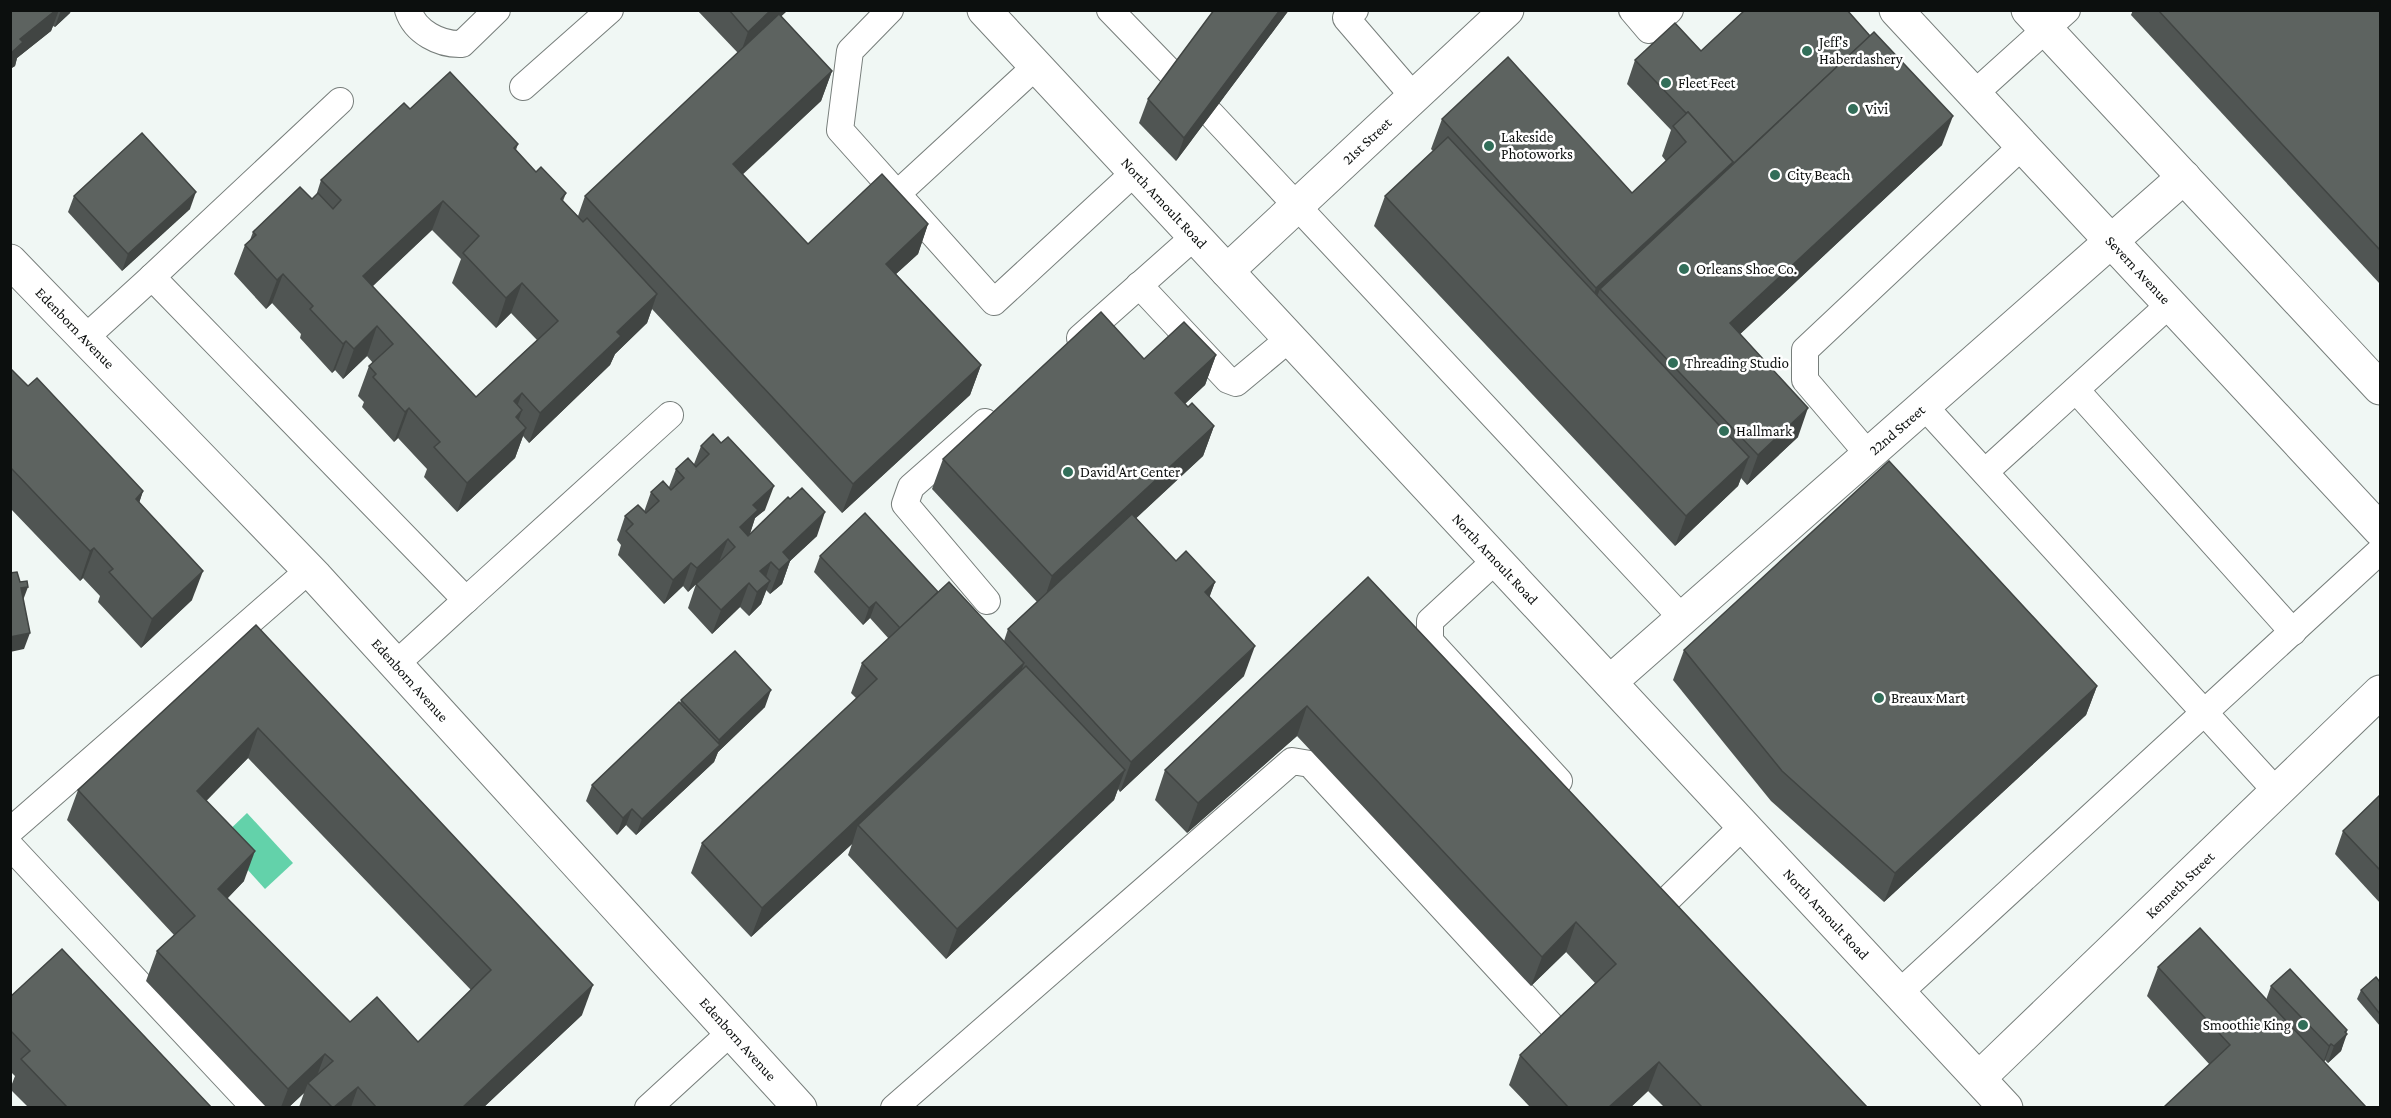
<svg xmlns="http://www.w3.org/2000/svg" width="2391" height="1118" font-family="'Crimson Pro',serif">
  <rect width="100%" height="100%" fill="#f0f7f4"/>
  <polygon fill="#63d2aa" points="247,813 293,863 265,889 220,839"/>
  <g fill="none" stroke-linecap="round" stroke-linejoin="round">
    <g stroke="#777e7b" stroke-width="28">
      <g id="service">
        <path d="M408,10C415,32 440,45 462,44L497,10"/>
        <polyline points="890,10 850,51 840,130 994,302 1135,172"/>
        <polyline points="1110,10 1174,76"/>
        <polyline points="1355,10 1346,18 1414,97"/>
        <polyline points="1632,10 1649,30 1670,10"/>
        <polyline points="523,87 610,10"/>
        <polyline points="1974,94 2067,10"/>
        <polyline points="1211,114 1682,618"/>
        <polyline points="897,194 1036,66"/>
        <polyline points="152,277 340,101"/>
        <polyline points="1139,285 1228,380 1236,383 1290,338"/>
        <polyline points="85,338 152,277 466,600 396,664"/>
        <polyline points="1080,338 1195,236"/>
        <polyline points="2076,390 2293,632"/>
        <polyline points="1924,406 2277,792"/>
        <polyline points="985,422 911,487 905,504 987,601"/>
        <polyline points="1868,454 1805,380 1805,350 2022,146"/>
        <polyline points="1985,472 2170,304"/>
        <polyline points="1496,560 1430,621 1430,641 1559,781"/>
        <polyline points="466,600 670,415"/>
        <polyline points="10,831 309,570"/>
        <polyline points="10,846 255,1108"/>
        <polyline points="1668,899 1744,825"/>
        <polyline points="1899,993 2380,551"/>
        <polyline points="648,1108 731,1032"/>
        <polyline points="894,1108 1292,761 1310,764 1560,1035"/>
      </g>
    </g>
    <g stroke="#777e7b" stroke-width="35">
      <g id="minor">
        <polyline points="984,10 2006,1108"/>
        <polyline points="10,261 316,577 800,1108"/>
        <polyline points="1227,271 1507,10"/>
        <polyline points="1610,682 2184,177"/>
        <polyline points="1979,1078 2380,692"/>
      </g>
    </g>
    <g stroke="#777e7b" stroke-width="35">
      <g id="tertiary">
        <polyline points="1896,10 2380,530"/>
        <polyline points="2028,10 2380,388"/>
      </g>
    </g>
    <use href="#service" stroke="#fff" stroke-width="26"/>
    <use href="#minor" stroke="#fff" stroke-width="33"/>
    <use href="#tertiary" stroke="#fff" stroke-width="33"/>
  </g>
  <g fill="#505553" fill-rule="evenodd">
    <polygon points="10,10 71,10 70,13 55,27 53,26 51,31 17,58 15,66 10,69"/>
    <path d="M697,10H788L781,16L832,71L821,101L742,174L808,244L928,224L918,254L896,274L981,365L970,395L842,513L652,309L647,323L615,354L610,365L529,443L523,436L515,458L457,512L424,477L427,469L398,438L394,442L362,407L364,402L358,396L369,366L373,363L367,356L343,379L335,370L332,373L300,338L301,334L272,303L266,309L234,274L245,245L250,240L253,232L312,199L316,196L321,180L410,109L518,144L516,150L536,172L566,193L563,201L578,216L585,196L738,53ZM432,230L461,259L452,283L496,328L511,313L537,340L476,397L372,286Z"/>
    <polygon points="1214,10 1289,10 1176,161 1139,123 1148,99"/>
    <polygon points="2133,10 2380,10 2380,284 2131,15"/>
    <polygon points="1701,51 1942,145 1740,334 1798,437 1747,485 1741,478 1738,486 1675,546 1374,226 1385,196 1433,151 1431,149 1442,119 1632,193 1666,161 1662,156 1671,130 1627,84 1635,60"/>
    <polygon points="74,196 190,209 122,271 68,212"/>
    <polygon points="1216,355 1205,385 1185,404 1188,407 1214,426 1203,456 1136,518 1176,561 1215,582 1209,597 1244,676 1120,792 1118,789 1114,800 946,959 848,855 852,844 751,937 691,873 702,843 857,699 851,693 862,663 889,639 870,618 863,625 814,572 820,556 938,592 1004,641 1008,629 1037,602 932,489 943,459 1144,359"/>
    <polygon points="10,368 28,386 143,491 139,503 192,600 141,648 98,602 100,596 83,578 80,581 10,508"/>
    <polygon points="701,446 765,510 755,518 750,533 817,536 790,561 782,584 770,594 766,590 761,604 749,616 740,607 712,634 688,608 696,584 688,592 683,586 664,604 618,555 621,545 617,540 625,516 644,512 651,492 669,487 676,469 694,464"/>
    <polygon points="1368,577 1867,1107 1664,1107 1648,1091 1631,1107 1530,1107 1509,1085 1520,1055 1595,983 1566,952 1531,986 1297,736 1187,833 1155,800 1165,770"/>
    <path d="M256,625L582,1015L484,1107H299L304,1093L289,1107H266L146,981L157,951L174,935L67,820L78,790ZM248,758L471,990L418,1042L350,1022L227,899L244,881L206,800Z"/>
    <polygon points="1684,650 2097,686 2086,715 1884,902 1771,801 1673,680"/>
    <polygon points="681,700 765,707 718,752 714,762 636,835 626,825 617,835 586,801 592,785 680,703"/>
    <polygon points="2380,795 2380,903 2335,854 2343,831"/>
    <polygon points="2158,967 2266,1000 2271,986 2347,1030 2341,1051 2328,1063 2325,1060 2324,1062 2210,1065 2147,996"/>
    <polygon points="2380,982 2380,1026 2357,999 2361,990"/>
    <polygon points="10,997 211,1107 28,1107 10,1089 15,1076 10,1071"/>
  </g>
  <g fill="#414543">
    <polygon points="55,10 59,10 51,31 17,58 15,66 10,69 10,54 20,39"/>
    <polygon points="61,10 71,10 70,13 55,27"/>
    <polygon points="771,10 788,10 740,55 748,32"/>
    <polygon points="1280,10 1289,10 1176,161 1184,138"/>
    <polygon points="832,71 821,101 722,194 733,164"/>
    <polygon points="1953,116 1942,145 1720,353 1730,323"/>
    <polygon points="1733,162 1722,192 1600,289 1591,312 1585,318 1596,288"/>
    <polygon points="196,192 190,209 122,271 128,254"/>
    <polygon points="443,201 432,230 352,306 363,276"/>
    <polygon points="928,224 918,254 875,293 886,264"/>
    <polygon points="283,274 272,303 266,309 277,280"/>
    <polygon points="522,283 511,313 496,328 506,298"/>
    <polygon points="657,294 647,323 615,354 610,365 529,443 540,413 617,332"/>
    <polygon points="377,326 367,356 343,379 354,349"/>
    <polygon points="346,341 335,370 332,373 343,344"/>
    <polygon points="1216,355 1205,385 1164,423 1175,393"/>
    <polygon points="981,365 970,395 842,513 853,484"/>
    <polygon points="522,393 511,423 514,401"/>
    <polygon points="409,408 398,438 394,442 405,412"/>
    <polygon points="1808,408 1798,437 1747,485 1758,455"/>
    <polygon points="522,410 512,440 516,417"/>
    <polygon points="1214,426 1203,456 1042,606 1052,576"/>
    <polygon points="526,428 515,458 457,512 467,483"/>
    <polygon points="1749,457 1738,486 1675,546 1686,516"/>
    <polygon points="774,486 765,510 755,518 750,534 735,548 740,527 753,505"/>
    <polygon points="143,491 133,521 136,499"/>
    <polygon points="825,512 817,536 790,561 782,584 770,594 779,570 783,552"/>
    <polygon points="728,539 719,562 688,592 697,568"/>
    <polygon points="94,548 83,578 80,581 90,551"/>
    <polygon points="771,562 763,586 760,571"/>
    <polygon points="691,563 683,586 664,604 673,580"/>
    <polygon points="203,571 192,600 141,648 152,619"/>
    <polygon points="770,581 761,604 749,616 757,592"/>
    <polygon points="1215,582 1204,612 1205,592"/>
    <polygon points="749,583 740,607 712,634 721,610"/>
    <polygon points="28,587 22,603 21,588"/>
    <polygon points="876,602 870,618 863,625 869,608"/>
    <polygon points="30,633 24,649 10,652 10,637"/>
    <polygon points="1255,646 1244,676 1120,792 1131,762"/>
    <polygon points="1024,663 1014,693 858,825 852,844 751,937 762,908"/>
    <polygon points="2097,686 2086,715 1884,902 1895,873"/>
    <polygon points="771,690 765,707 718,752 714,762 636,835 642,819 715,750 719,740"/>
    <polygon points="1307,706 1297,736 1187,833 1198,803"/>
    <polygon points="258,728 248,758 187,821 197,791"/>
    <polygon points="1125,770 1114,800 946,959 957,929"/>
    <polygon points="632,809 626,825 617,835 623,818"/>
    <polygon points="255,851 244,881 207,919 218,889"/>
    <polygon points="1576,922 1566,952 1531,986 1542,957"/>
    <polygon points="593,985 582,1015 484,1107 463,1107"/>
    <polygon points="2347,1030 2345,1036 2347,1034 2341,1051 2328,1063 2334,1046"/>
    <polygon points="2331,1044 2325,1060 2323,1063 2329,1046"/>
    <polygon points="325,1054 314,1084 308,1083 304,1093 289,1107 281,1107 288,1089"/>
    <polygon points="1659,1062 1648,1091 1631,1107 1609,1107"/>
    <polygon points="358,1087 351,1107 334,1107"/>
  </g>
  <g fill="#5d6360" stroke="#414543" stroke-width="1.5" fill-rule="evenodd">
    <polygon points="10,10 56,10 20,39 23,42 10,54"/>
    <polygon points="729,10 771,10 748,32"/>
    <polygon points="1214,10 1280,10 1184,138 1148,99"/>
    <polygon points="1745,10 1847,10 1870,36 1734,163 1688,112 1686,113 1635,60 1675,23 1701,51"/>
    <polygon points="2158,10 2380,10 2380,250"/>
    <polygon points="779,14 832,71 733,164 808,244 882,174 928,224 886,264 981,365 853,484 585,196"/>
    <polygon points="1874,32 1953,116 1730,323 1808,408 1758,455 1600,289"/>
    <polygon points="1508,57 1632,193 1686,142 1673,126 1688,112 1733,162 1596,288 1442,119"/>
    <path d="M450,72L518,144L514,148L536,172L541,167L566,193L561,199L583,222L587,218L657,294L617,332L621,336L540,413L522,393L514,401L522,410L516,417L526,428L467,483L434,447L440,442L409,408L405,412L373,377L376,374L369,366L393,344L377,326L354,349L346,341L343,344L310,309L313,306L283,274L277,280L245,245L256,235L253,232L300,187L312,199L318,193L333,209L341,200L321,180L404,103L410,109ZM443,201L479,236L463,253L506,298L522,283L558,321L476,397L363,276Z"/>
    <polygon points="142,133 196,192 128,254 74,196"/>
    <polygon points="1448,137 1749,457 1686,516 1385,196"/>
    <polygon points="1101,312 1144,359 1184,322 1216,355 1175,393 1188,407 1192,403 1214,426 1052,576 943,459"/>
    <polygon points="10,368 28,386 37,378 143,491 136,499 203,571 152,619 109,572 113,569 94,548 90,551 10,467"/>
    <polygon points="713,434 721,443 728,437 774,486 753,505 758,510 740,527 748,536 788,497 790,499 802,488 825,512 783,552 790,560 779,570 771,562 760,571 770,581 757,592 749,583 721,610 696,584 735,547 728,539 697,568 691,563 673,580 626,531 633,524 625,516 638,505 646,513 659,501 651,492 663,481 671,490 684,478 676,469 688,458 696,467 709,454 701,446"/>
    <polygon points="1889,461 2097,686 1895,873 1782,771 1684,650"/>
    <polygon points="865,513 938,592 900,628 876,602 869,608 820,556"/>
    <polygon points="1132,514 1176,561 1186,551 1215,582 1205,592 1255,646 1131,762 1008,629"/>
    <polygon points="17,572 20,582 27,581 28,587 21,588 30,633 10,637 10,573"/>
    <polygon points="1368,577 1867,1107 1702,1107 1659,1062 1609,1107 1568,1107 1520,1055 1616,964 1576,922 1542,957 1307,706 1198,803 1165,770"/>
    <polygon points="949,582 1024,663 762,908 702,843 877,679 862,663"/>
    <path d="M256,625L593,985L463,1107H376L358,1087L334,1107H332L308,1083L333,1061L325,1054L288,1089L157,951L195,916L78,790ZM258,728L491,970L418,1042L377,997L350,1022L218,889L255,851L197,791Z"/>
    <polygon points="735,651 771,690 719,740 681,700"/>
    <polygon points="1026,666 1125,770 957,929 858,825"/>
    <polygon points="679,702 720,745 642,819 632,809 623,818 592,785"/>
    <polygon points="2380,795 2380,870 2343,831"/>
    <polygon points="2200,928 2366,1107 2164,1107 2230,1045 2158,967"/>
    <polygon points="62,949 211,1107 67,1107 21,1059 30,1051 10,1030 10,997"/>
    <polygon points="2290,969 2347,1030 2345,1032 2347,1034 2334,1046 2331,1044 2329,1046 2271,986"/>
    <polygon points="2376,977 2380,982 2380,1014 2361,990"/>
  </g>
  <g fill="#326e59" stroke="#fff" stroke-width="2">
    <circle cx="1807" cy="51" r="6"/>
    <circle cx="1666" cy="83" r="6"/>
    <circle cx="1853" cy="109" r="6"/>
    <circle cx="1489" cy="146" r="6"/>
    <circle cx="1775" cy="175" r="6"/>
    <circle cx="1684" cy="269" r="6"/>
    <circle cx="1673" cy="363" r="6"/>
    <circle cx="1724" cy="431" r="6"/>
    <circle cx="1068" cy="472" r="6"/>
    <circle cx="1879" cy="698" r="6"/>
    <circle cx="2303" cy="1025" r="6"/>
  </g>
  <g text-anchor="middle" stroke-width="5" stroke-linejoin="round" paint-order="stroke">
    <g font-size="15" fill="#0c0f0e" stroke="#fff" text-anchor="start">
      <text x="1819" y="47">Jeff's<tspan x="1819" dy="17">Haberdashery</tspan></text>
      <text x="1678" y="88">Fleet Feet</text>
      <text x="1865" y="114">Vivi</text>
      <text x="1501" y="142">Lakeside<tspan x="1501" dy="17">Photoworks</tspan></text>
      <text x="1787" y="180">City Beach</text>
      <text x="1696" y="274">Orleans Shoe Co.</text>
      <text x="1685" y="368">Threading Studio</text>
      <text x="1736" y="436">Hallmark</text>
      <text x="1080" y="477">David Art Center</text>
      <text x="1891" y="703">Breaux Mart</text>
      <text x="2291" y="1030" text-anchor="end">Smoothie King</text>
    </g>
    <g font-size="15" fill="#0c0f0e" stroke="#fff">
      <text transform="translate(1367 141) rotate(-43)" y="5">21st Street</text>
      <text transform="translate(1164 203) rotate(47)" y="5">North Arnoult Road</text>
      <text transform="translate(2138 270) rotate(47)" y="5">Severn Avenue</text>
      <text transform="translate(75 328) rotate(46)" y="5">Edenborn Avenue</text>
      <text transform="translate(1897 430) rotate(-41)" y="5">22nd Street</text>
      <text transform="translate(1495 559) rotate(47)" y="5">North Arnoult Road</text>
      <text transform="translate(410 680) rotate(48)" y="5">Edenborn Avenue</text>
      <text transform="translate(2180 885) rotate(-44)" y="5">Kenneth Street</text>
      <text transform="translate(1826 914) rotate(47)" y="5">North Arnoult Road</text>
      <text transform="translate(738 1039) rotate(48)" y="5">Edenborn Avenue</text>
    </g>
  </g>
  <rect width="2391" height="1118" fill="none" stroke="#0c0f0e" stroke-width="24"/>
</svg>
